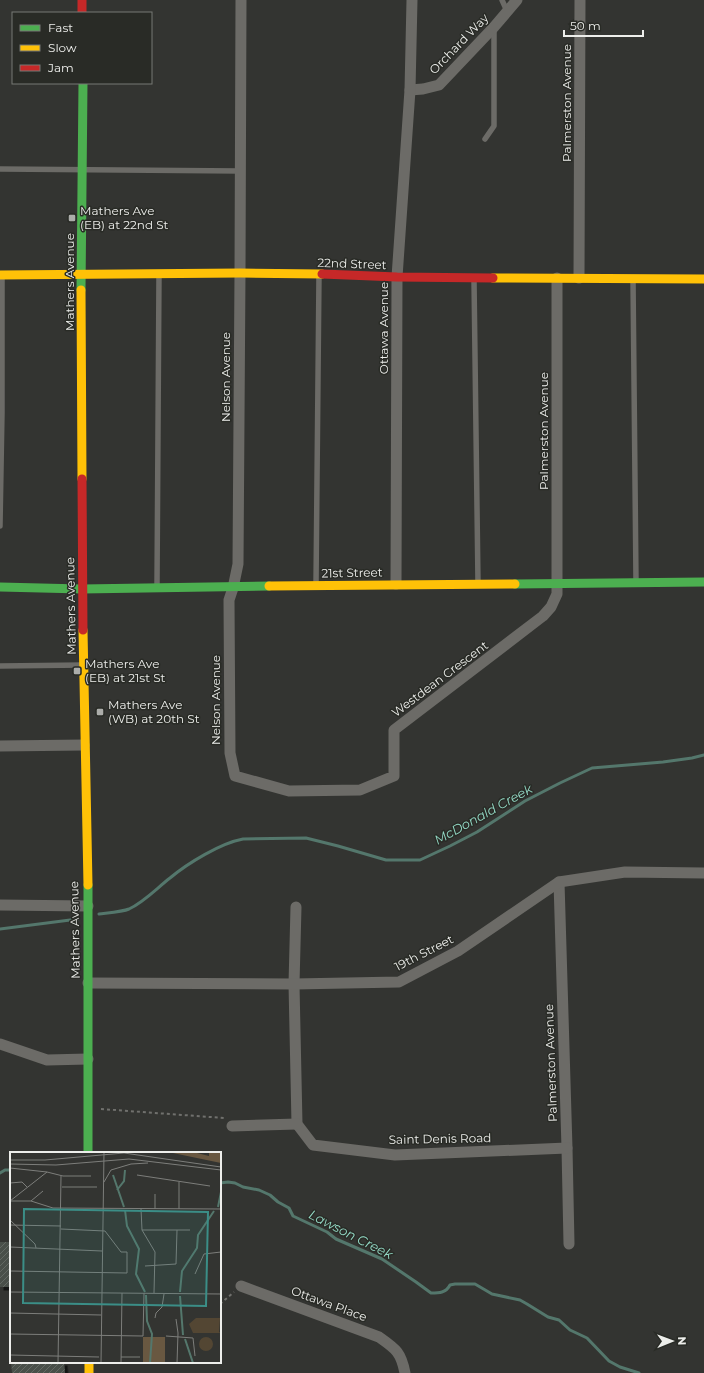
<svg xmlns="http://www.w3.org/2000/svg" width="704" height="1373" font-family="Montserrat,sans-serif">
  <defs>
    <pattern id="building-hatch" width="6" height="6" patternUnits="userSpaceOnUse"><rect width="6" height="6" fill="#494f49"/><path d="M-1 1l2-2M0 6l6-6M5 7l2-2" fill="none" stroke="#646963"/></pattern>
    <filter id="shadow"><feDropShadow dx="3.5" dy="3.5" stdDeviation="0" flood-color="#0009"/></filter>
  </defs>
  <rect width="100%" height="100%" fill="#333431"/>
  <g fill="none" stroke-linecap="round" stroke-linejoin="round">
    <g stroke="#54776c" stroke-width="3">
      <path d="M99,914C106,913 122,912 129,909C144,902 157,888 170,878C188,863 221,843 243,839L306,838L338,846L386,860H420L450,846L477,832L525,801L560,783L592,768L663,762L692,758L704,755"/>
      <polyline points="0,929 78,919"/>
      <polyline points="0,1173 5,1170 11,1170"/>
      <path d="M220,1183L228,1182L235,1183L243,1187L259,1190L270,1195L278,1202L289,1208L293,1216L327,1232L336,1239L382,1259L416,1282L431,1293C439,1293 446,1293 450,1285L455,1284H475L492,1294L520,1300L527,1304L548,1317L559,1320L570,1330L587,1338L609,1361L620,1367L639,1373"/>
    </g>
  </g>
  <g fill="url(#building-hatch)" filter="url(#shadow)">
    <rect x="0" y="1242" width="11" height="45"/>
    <polygon points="11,1362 64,1362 65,1373 12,1373"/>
  </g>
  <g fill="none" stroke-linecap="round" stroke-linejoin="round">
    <g stroke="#70706d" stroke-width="2" stroke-dasharray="3 3" stroke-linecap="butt">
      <polyline points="101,1109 224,1118"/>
      <polyline points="220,1304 234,1292"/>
    </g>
    <g stroke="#6c6b67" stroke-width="5.5">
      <polyline points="502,0 507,11"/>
      <polyline points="485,139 494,126 494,28"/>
      <polyline points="0,169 240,171"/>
      <polyline points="633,279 636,581"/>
      <polyline points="474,280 478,583"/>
      <polyline points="0,526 2,412 2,276"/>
      <polyline points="316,585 319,275"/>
      <polyline points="157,586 159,274"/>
      <polyline points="0,666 83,665"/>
    </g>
    <g stroke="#6c6b67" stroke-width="11">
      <polyline points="241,0 240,273 238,564 233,588 229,600 230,753 235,776 289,791 360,790 394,776 394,730 543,616 551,607 557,594 557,278"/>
      <polyline points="410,90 423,89 439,85 494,27 517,0"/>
      <polyline points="579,278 580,0"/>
      <polyline points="396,584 397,277 410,90 412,0"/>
      <polyline points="0,746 84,745"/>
      <polyline points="559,882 567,1148 569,1244"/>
      <polyline points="0,905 88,906"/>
      <polyline points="296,907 294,984 297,1124 313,1145 395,1155 567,1148"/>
      <polyline points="88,983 294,984 399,982 458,951 559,882 625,872 704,873"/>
      <polyline points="0,1044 47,1060 88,1059"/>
      <polyline points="232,1126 297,1124"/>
      <path d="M241,1286L379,1337C396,1349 401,1352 405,1373"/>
    </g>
    <g stroke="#4caf50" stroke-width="9">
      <polyline points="81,290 83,83"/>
      <polyline points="515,584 704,582"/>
      <polyline points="0,587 82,589 269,586"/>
      <polyline points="88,885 88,1153"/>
    </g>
    <g stroke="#ffc107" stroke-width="9">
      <polyline points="0,275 240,273 322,274"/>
      <polyline points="493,278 704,279"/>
      <polyline points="81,290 82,479"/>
      <polyline points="269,586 515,584"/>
      <polyline points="83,630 88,885"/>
      <polyline points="89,1362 89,1373"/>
    </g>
    <g stroke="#c62828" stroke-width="9">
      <polyline points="82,0 82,13"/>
      <polyline points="322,274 397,277 493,278"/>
      <polyline points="82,479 83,630"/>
    </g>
  </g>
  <g fill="#acadaa" stroke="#292b26" stroke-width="1.5">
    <rect x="68" y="214" width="8" height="8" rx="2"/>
    <rect x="73" y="667" width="8" height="8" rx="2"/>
    <rect x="96" y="708" width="8" height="8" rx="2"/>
  </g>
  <g text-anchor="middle" stroke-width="3" stroke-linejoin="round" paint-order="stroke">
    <g font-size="12" fill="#edeeeb" stroke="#292b26">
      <text transform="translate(459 44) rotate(-46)" y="4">Orchard Way</text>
      <text transform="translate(567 103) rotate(-90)" y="4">Palmerston Avenue</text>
      <text transform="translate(352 264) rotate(2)" y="4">22nd Street</text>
      <text transform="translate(70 282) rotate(-90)" y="4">Mathers Avenue</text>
      <text transform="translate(384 328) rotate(-90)" y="4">Ottawa Avenue</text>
      <text transform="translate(226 377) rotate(-90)" y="4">Nelson Avenue</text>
      <text transform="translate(544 431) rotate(-90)" y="4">Palmerston Avenue</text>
      <text transform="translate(352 573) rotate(-1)" y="4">21st Street</text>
      <text transform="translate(71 606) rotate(-91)" y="4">Mathers Avenue</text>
      <text transform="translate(440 679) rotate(-37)" y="4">Westdean Crescent</text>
      <text transform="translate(216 700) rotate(-90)" y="4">Nelson Avenue</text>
      <text transform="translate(75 930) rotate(-91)" y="4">Mathers Avenue</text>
      <text transform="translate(424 953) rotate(-27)" y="4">19th Street</text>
      <text transform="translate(551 1063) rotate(-92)" y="4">Palmerston Avenue</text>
      <text transform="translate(440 1139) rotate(-1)" y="4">Saint Denis Road</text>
      <text transform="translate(329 1304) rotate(20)" y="4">Ottawa Place</text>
    </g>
    <g font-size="12" fill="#edeeeb" stroke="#292b26" text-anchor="start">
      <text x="80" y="215">Mathers Ave<tspan x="80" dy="14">(EB) at 22nd St</tspan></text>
      <text x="85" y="668">Mathers Ave<tspan x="85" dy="14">(EB) at 21st St</tspan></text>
      <text x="108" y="709">Mathers Ave<tspan x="108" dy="14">(WB) at 20th St</tspan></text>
    </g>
    <g font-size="13" font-style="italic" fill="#94dbc7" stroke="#292b26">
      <text transform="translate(483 814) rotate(-29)" y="5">McDonald Creek</text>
      <text transform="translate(351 1234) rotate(27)" y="5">Lawson Creek</text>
    </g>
  </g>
  <g transform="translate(10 1152)">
    <rect width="211" height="211" fill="#333431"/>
    <path d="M186,166H210L209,180L211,181H183L179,172ZM189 192a7 7 0 1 1 14 0a7 7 0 1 1-14 0Z" fill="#534633"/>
    <path d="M158,0H183L199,4V0H211V11ZM133,185H155V211H133Z" fill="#695841"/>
    <path fill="none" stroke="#54776c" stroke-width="2" d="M103,23L114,55M107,38L114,29L115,18M208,55L211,40M115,58L117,74L129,97L126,122L135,140M170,140L172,119L187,96L188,83L204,59M136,143L137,169L142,182L140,211M170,144L173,183M175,187L183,211"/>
    <path fill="none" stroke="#7d7e7b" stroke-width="1" d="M0,8H35L114,1L211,15M0,12L46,13L119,7L211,18M0,16L37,20M127,23L200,34M94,30L101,18L121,12L138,11M169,30V57M0,31L12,30L17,35M52,35H87M145,42V57M0,49H21L43,56L211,57M0,49L37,20L53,24H81M21,49L33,39M131,57L132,78L145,100L144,141M0,68L25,92L26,96M0,73L51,74M132,78H180M0,95L92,99M135,114L166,112L167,78M0,119L117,121V100H111L95,79L51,77M185,122L194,102L211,100M0,140L211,142M0,161L91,163M145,166L146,161L152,155L154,142M166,167L168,181L167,211M0,182L133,184L134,141M156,184L183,186L185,204M0,203L89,205M111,205H130M48,211L51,24M91,211L94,0M111,211L112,141"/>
    <path fill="#3b8e87" fill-opacity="0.15" stroke="#3b8e87" stroke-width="2" d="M14,57L198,60L196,154L13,151Z"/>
    <rect width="211" height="211" fill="none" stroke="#edeeeb" stroke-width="2"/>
  </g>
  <rect x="12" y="12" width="140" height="72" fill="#292b26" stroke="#777975"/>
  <rect x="20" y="25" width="20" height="6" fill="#4caf50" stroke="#777975"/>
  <text x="48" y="32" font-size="12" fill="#edeeeb">Fast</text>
  <rect x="20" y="45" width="20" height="6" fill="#ffc107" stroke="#777975"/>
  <text x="48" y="52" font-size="12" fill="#edeeeb">Slow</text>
  <rect x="20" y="65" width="20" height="6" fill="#c62828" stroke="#777975"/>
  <text x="48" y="72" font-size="12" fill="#edeeeb">Jam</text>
  <g transform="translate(672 1341) rotate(89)" stroke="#292b26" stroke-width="3" paint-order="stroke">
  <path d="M0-3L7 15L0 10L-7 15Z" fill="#edeeeb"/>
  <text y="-6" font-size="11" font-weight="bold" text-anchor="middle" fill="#edeeeb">N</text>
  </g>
  <path d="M564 30v6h79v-6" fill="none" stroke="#edeeeb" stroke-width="2"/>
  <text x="570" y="30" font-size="12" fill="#edeeeb" stroke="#292b26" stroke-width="3" paint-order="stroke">50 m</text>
</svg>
